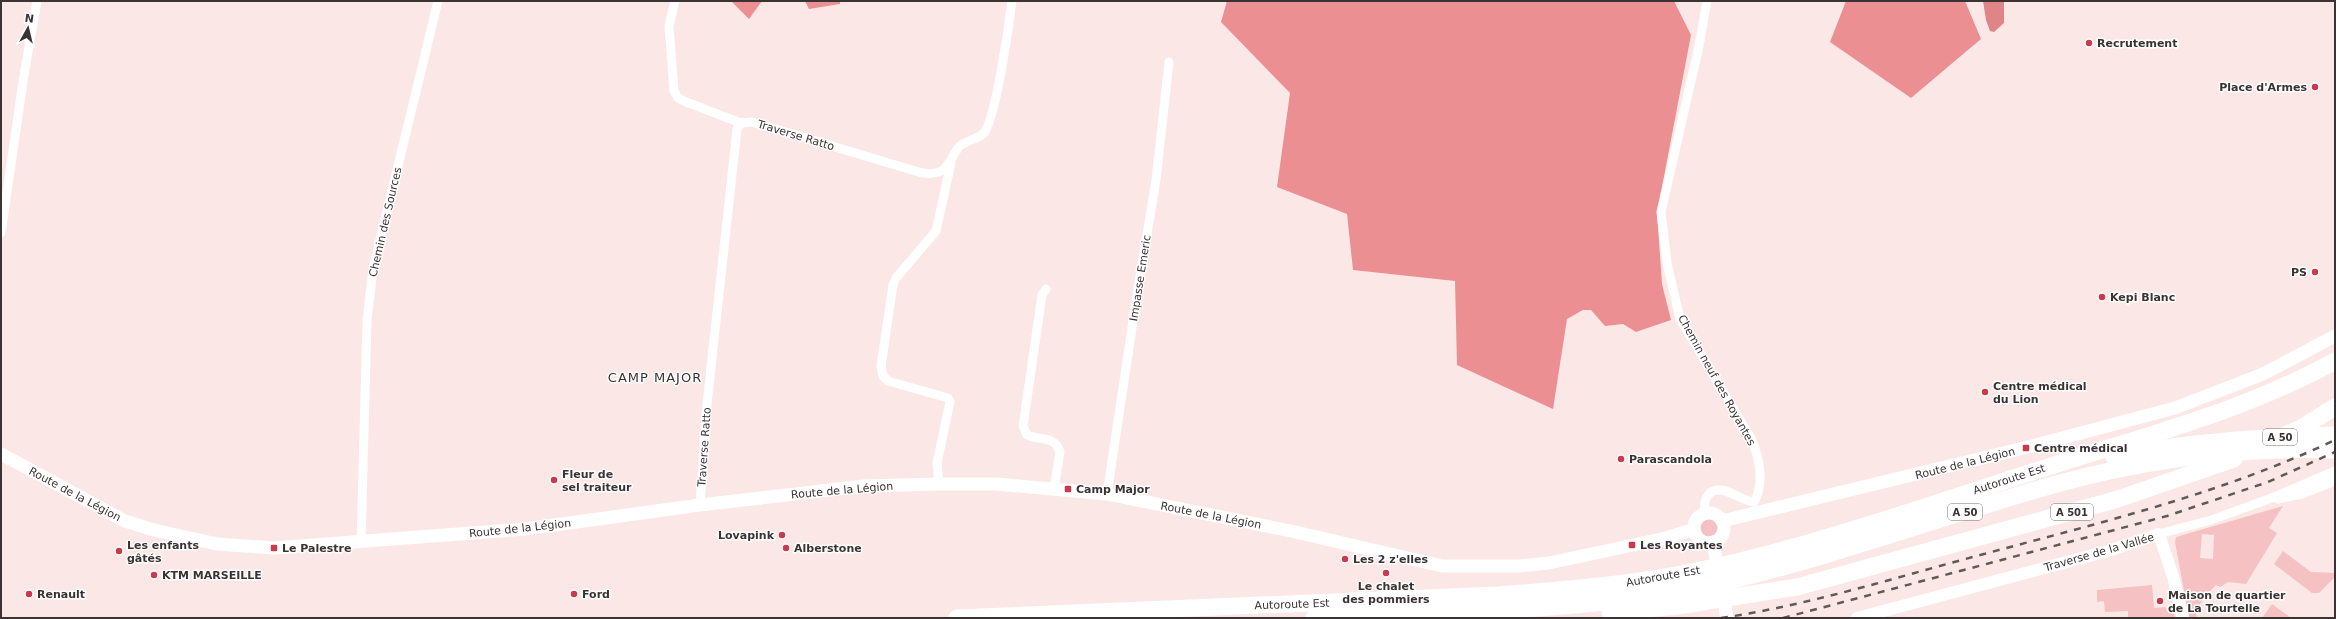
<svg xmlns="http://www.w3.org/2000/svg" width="2336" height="619" font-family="'DejaVu Sans',sans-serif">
  <rect width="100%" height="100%" fill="#fce7e7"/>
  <g fill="#f5c1c2" fill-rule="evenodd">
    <path d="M2283,506L2269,528L2277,533L2246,584L2228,582L2220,587L2216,585L2204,597L2196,612L2197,618H2189L2175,542L2176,537ZM2202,534L2214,535L2213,559L2200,558Z"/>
    <circle cx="1709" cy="527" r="10"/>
    <polygon points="2283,551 2311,572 2335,573 2335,577 2319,593 2312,593 2274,564"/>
    <polygon points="2152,585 2154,608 2165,607 2167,611 2173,611 2175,618 2128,618 2128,611 2105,612 2104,601 2097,602 2097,590"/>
    <polygon points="2272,604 2291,618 2262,618"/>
  </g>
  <g fill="#eb8f92">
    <polygon points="731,1 762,1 749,19"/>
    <polygon points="805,1 840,1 840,4 809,9"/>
    <polygon points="1227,1 1674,1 1691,35 1657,213 1662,284 1671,320 1636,332 1623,324 1605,326 1591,310 1583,310 1567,319 1553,409 1457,365 1455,281 1353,270 1347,214 1277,187 1290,93 1221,22"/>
    <polygon points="1846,1 1965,1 1981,39 1911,98 1830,42"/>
  </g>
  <polygon fill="#df8487" points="1983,1 2004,1 2004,23 1994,32 1990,31 1986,20"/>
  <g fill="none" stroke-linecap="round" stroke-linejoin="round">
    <g stroke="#fff" stroke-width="9">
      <polyline points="675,1 669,26 674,91 678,98 686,102 741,123"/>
      <polyline points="1,233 24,75 37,1"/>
      <path d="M1046,289L1042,295L1023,426L1027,435C1039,441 1055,435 1060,452L1054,488"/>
      <polyline points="939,484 937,463 950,402 948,398 888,381 883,376 881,366 893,285 896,278 936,231 951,163"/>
      <polyline points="1107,494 1138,288 1156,180 1169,62"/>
      <polyline points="2278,499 2302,494 2335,481"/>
      <path d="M700,505L707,404L737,129L741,123L752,122L922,173C946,176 947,165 958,148C964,140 978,140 984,133C996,117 1009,25 1012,1"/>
      <path d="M1705,514C1704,506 1704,499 1710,493C1723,483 1738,500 1754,502C1765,484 1759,458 1752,440L1680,319L1667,263L1661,212L1699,46L1707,1"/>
      <polyline points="2159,534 2211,520 2269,499 2335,471"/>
      <polyline points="361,543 367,320 373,269 438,1"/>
    </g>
    <polyline stroke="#fff" stroke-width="12" points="1857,618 2108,551 2159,534 2174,580 2183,618"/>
    <g stroke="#fff" stroke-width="13">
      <polyline points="1,454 125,521 154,530 217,544 274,548 525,529 700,505 864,486 939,484 996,484 1107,494 1291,531 1442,566 1519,566 1549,563 1666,538 1694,529"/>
      <circle cx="1709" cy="528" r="15"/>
      <polyline points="1722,521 2032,446 2175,408 2263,374 2335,336"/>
      <polyline points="1713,542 1727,618"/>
    </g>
    <g stroke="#fff" stroke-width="17">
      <polyline points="2259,447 2301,428 2335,407"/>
      <path d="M2114,457C2187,441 2261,438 2335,435"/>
      <polyline points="1610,612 1677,606 1797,587 2115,500 2234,459"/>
      <path d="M1330,617C1463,611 1599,612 1729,581C1841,554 1949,514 2060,483C2149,459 2243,447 2335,450"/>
      <path d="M957,618L1497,595C1567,590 1638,584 1706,569C1824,543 1937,502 2051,466C2148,435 2246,410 2335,361"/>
      <polyline points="1314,618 1340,617"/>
    </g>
    <g stroke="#625858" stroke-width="2.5" stroke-dasharray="7 7" stroke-linecap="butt">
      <path d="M1721,618C1810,605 1897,577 1984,554C2103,522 2223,493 2335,440"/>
      <polyline points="1783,618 2167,516 2268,482 2335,452"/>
    </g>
  </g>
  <g fill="#ca3a4c" stroke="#fff" stroke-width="1.5">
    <circle cx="2089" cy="43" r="4"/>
    <circle cx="2315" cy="87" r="4"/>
    <circle cx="2315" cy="272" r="4"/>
    <circle cx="2102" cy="297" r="4"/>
    <circle cx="1985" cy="392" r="4"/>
    <rect x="2022" y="444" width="8" height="8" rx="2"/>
    <circle cx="1621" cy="459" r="4"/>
    <circle cx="554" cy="480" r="4"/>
    <rect x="1064" y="485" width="8" height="8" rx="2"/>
    <circle cx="782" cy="535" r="4"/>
    <rect x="1628" y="541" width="8" height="8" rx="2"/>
    <rect x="270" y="544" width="8" height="8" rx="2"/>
    <circle cx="786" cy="548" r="4"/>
    <circle cx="119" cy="551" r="4"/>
    <circle cx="1345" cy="559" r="4"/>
    <circle cx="1386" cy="573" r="4"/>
    <circle cx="154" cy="575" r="4"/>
    <circle cx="29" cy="594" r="4"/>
    <circle cx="574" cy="594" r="4"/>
    <circle cx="2160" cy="601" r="4"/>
  </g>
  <g text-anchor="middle" stroke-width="3" stroke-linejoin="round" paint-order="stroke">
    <g fill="#fff" stroke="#767070" stroke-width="1">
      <rect x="2263" y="429" width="34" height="16" rx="3"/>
      <rect x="1948" y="504" width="34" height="16" rx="3"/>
      <rect x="2051" y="504" width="42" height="16" rx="3"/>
    </g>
    <g font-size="10" font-weight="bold" fill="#3b3333">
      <text x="2280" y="441">A 50</text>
      <text x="1965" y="516">A 50</text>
      <text x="2072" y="516">A 501</text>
    </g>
    <g font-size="11" font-weight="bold" fill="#3b3333" stroke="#fff" text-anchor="start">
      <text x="2097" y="47">Recrutement</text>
      <text x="2307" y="91" text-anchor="end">Place d'Armes</text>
      <text x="2307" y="276" text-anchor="end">PS</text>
      <text x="2110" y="301">Kepi Blanc</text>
      <text x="1993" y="390">Centre médical<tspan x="1993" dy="13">du Lion</tspan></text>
      <text x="2034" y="452">Centre médical</text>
      <text x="1629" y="463">Parascandola</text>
      <text x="562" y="478">Fleur de<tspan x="562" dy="13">sel traiteur</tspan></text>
      <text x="1076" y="493">Camp Major</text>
      <text x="774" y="539" text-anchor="end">Lovapink</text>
      <text x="127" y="549">Les enfants<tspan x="127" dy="13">gâtés</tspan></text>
      <text x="1640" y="549">Les Royantes</text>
      <text x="282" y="552">Le Palestre</text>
      <text x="794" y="552">Alberstone</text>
      <text x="1353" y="563">Les 2 z'elles</text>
      <text x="162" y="579">KTM MARSEILLE</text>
      <text x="1386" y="590" text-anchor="middle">Le chalet<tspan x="1386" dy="13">des pommiers</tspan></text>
      <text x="37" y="598">Renault</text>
      <text x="582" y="598">Ford</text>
      <text x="2168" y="599">Maison de quartier<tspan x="2168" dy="13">de La Tourtelle</tspan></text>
    </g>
    <g font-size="11" fill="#3b3333" stroke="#fff">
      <text transform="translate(796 135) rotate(17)" y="4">Traverse Ratto</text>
      <text transform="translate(385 222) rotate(-77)" y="4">Chemin des Sources</text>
      <text transform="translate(1140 278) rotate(-81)" y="4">Impasse Emeric</text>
      <text transform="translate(1717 380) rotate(61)" y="4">Chemin neuf des Royantes</text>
      <text transform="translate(704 447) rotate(-86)" y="4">Traverse Ratto</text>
      <text transform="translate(1965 463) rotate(-14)" y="4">Route de la Légion</text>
      <text transform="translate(2009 479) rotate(-18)" y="4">Autoroute Est</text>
      <text transform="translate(842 490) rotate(-5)" y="4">Route de la Légion</text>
      <text transform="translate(75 494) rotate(28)" y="4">Route de la Légion</text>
      <text transform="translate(1211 515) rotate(11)" y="4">Route de la Légion</text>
      <text transform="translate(520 528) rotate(-6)" y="4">Route de la Légion</text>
      <text transform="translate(2099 552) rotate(-16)" y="4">Traverse de la Vallée</text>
      <text transform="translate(1663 576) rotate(-10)" y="4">Autoroute Est</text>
      <text transform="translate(1292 604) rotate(-2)" y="4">Autoroute Est</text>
    </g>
    <g font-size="13" letter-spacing="1" fill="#3b3333" stroke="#fff">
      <text x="655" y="382">CAMP MAJOR</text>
    </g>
  </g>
  <rect width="2336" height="619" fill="none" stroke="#3b3333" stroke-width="4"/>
  <g transform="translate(28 28) rotate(8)" stroke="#ffffff" stroke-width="3" paint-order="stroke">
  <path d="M0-3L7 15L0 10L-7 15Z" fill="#3b3333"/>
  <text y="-6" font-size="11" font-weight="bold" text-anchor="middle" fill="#3b3333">N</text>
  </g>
</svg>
